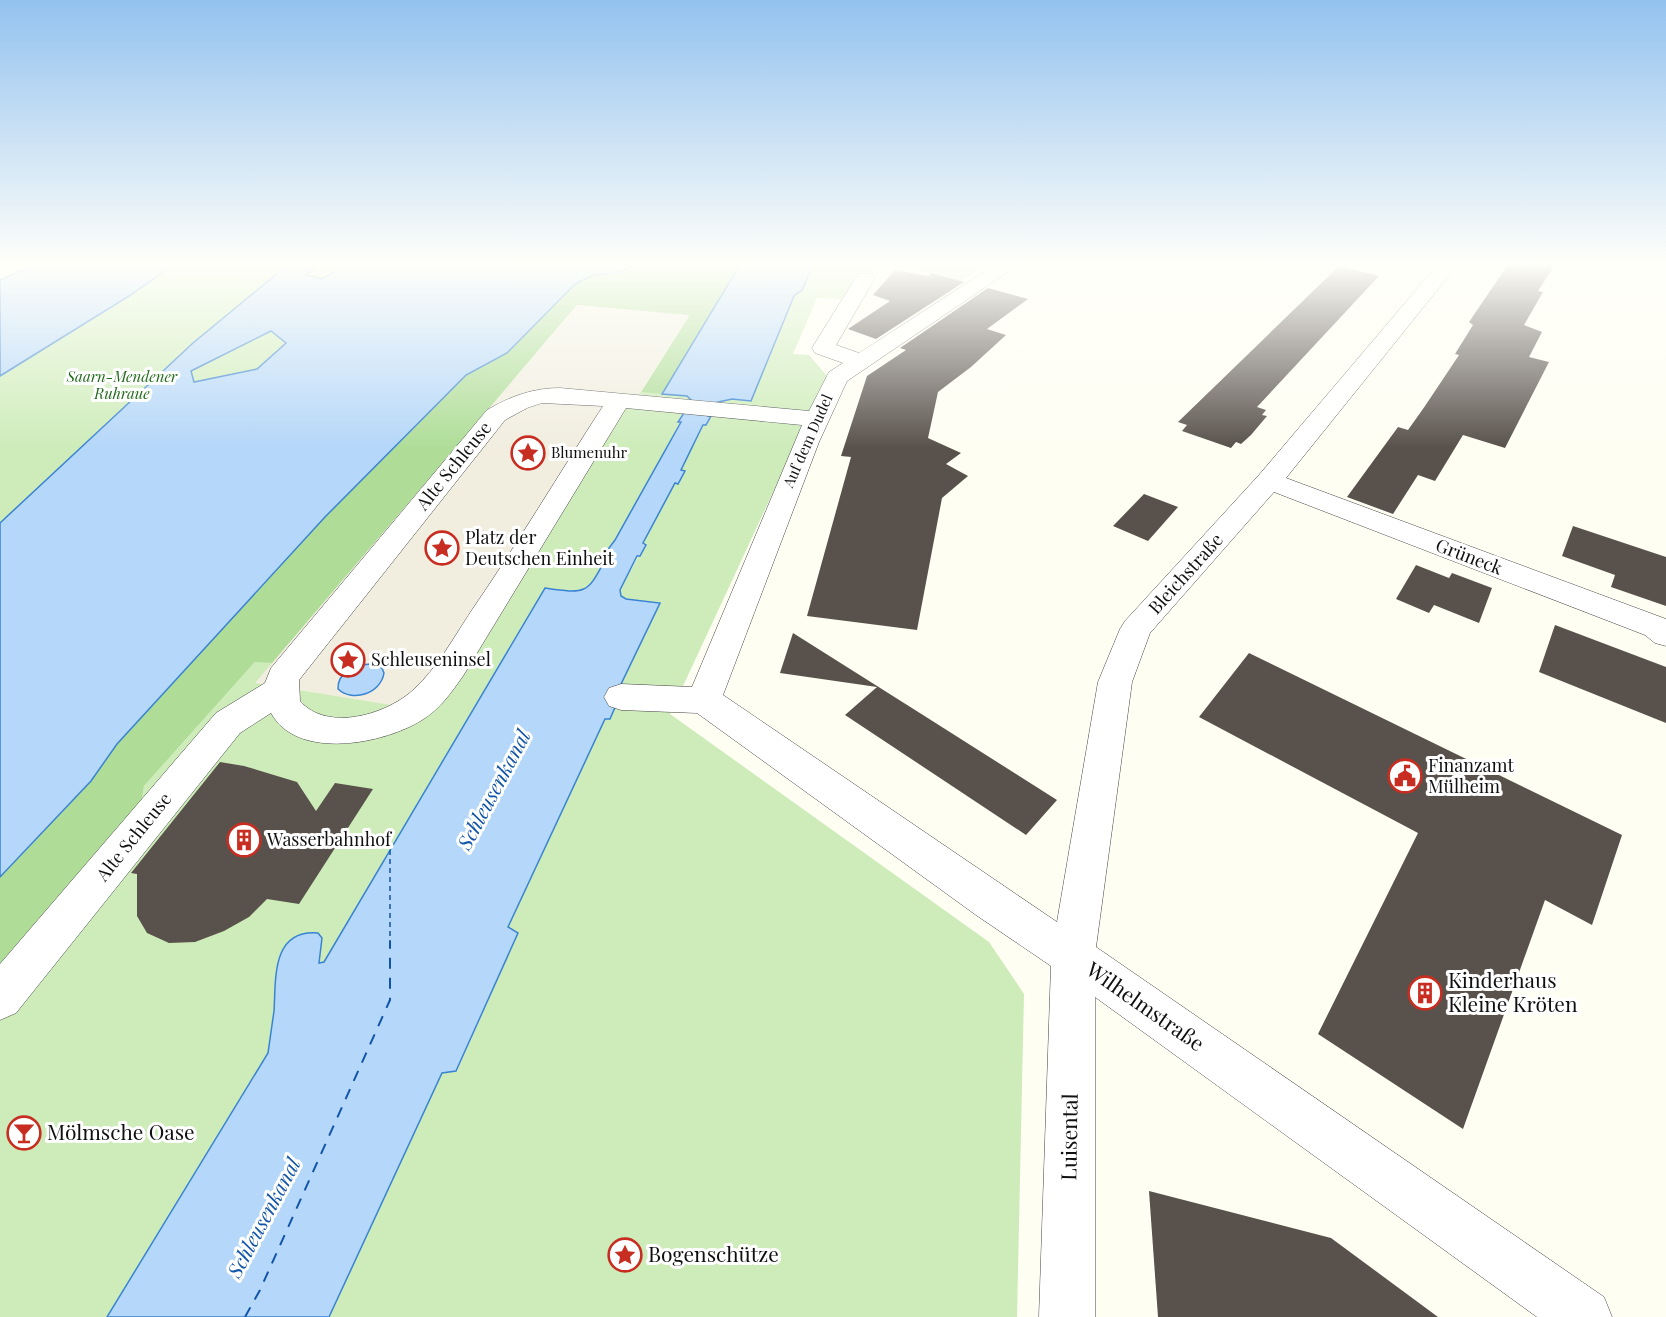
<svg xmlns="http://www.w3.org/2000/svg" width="1666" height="1317" font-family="'Playfair Display',serif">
  <rect width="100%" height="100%" fill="#fffef3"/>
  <g fill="#ceecba">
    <polygon points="97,263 464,263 0,638 0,318"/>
    <polygon points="814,263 883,263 871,272 855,275 844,299 817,298 793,354 809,355 827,376 670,714 989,942 1024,994 1017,1317 329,1317 442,1073 457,1071 518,933 508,927 659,604 626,599 621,596 620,590 645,544 643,544 675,483 684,471 681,470 704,425 706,425 711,417 708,416 714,403 732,399 794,295 802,290"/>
    <polygon points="892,263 990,263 961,281"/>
    <polygon points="513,379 687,396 692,401 591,585 584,590 575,592 385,858 324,962 319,964 322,938 318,933 303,934 291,942 274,1012 268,1053 107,1317 0,1317 0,970 141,806 144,786 256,661 273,663"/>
  </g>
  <polygon fill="#afdd98" points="638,263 741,263 662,394 641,392 689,316 577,305 273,663 255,662 144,786 141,806 0,970 0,877 91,781 117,744 325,517 466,375 507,353 575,284 593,275 618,273"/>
  <polygon fill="#f1eee0" points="577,305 689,315 641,392 590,432 426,680 414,692 391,705 255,683"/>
  <g fill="#b5d7f9" stroke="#3983d3" stroke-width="1.5" fill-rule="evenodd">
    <polygon points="38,263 176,263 129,296 0,376 0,280"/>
    <path d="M290,263H321L306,275L322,279L349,263H638L618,273L593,275L575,284L507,353L466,375L325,517L117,744L91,781L0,877V523L193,343ZM271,331L286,343L257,369L194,382L191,371Z"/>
    <path d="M741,263H814L802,290L794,296L751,401L732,399L714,403L708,416H711L706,425H703L681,470L685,471L678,484L675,483L643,543L646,545L640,556H637L620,590L621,596L626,599L660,603L612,703L616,705L610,719H605L508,927L518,933L456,1071L442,1073L329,1317H107L268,1053C270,1039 272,1025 274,1011C276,980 271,929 318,933L322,938L319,963L324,962L545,588C591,595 587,592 609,553L606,552L615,540L681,422H678L692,401L687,396L662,394Z"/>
    <path d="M370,664L382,668L384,673C381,693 353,703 338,689C337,672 356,665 370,664Z"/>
  </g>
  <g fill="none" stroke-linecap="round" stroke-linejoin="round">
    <polyline stroke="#1255a8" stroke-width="1.5" stroke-dasharray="5 4" stroke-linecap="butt" points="390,850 390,943"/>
    <polyline stroke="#1255a8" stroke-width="2" stroke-dasharray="11 9" stroke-linecap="butt" points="245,1317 260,1290 390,1000 390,941"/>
  </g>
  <g fill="#59524c">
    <polygon points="1509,263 1556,263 1538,291 1543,292 1524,325 1542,332 1529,357 1549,362 1505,448 1463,435 1435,481 1418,475 1393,514 1347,497 1398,427 1408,430 1425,406 1459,355 1455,354 1473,325 1469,322"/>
    <polygon points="1339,266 1379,276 1257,407 1266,410 1262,415 1267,416 1251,435 1241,444 1236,442 1231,448 1182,431 1187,425 1178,422"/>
    <polygon points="895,270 929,276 931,273 964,282 876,339 848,329 890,301 873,295"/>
    <polygon points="988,288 1028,299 987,329 1006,335 971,367 938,392 928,438 961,453 946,464 968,476 942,498 917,630 807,616 851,457 841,456 867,376 906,350 900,348"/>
    <polygon points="1144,494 1178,507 1148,541 1113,526"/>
    <polygon points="1573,526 1666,557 1666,606 1611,587 1615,575 1562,556"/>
    <polygon points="1416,565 1449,578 1452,573 1492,588 1479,623 1434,605 1429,613 1396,599"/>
    <polygon points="1555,625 1666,667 1666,723 1539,672"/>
    <polygon points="793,633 923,715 1057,800 1026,835 845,715 877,687 780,673"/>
    <polygon points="1249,653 1622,835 1592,925 1545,900 1463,1129 1318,1034 1418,833 1199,717"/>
    <polygon points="220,762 244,766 297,782 316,811 335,783 373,789 299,904 267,899 249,917 224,931 195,942 169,943 147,933 137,916 137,874 131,873"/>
    <polygon points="1149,1191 1331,1238 1438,1317 1158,1317"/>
  </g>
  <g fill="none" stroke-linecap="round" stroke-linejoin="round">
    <g stroke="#434343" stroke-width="1">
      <path id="minor" d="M998,263H1021L847,381L819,442L723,695L1057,922L1098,682L1120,629L1125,621L1259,475L1439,263H1459L1286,478L1666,619V646L1655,643L1645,635L1274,492L1150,633L1132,682L1096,947L1604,1297L1612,1317H1537L1095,997V1317H1039L1051,966L976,915L697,713L621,710L609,706L604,697L609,688L621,684L692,687L802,425L626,408L463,676C451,693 440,709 422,720C384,744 297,761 271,713L240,733L16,1013L0,1020V964L216,713L265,683L271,668L487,410C511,396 533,388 560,388L809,411L829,372L843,363L815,353L812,348L858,274H872L875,278L836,345L859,353ZM542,403L603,406C559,474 518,543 472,610C454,637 437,669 412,691C385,715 327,732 300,701L299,680L505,420L527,408Z"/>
    </g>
    <use href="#minor" fill="#fff" fill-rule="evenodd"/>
  </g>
  <linearGradient id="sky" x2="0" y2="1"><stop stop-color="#93c2ef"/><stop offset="0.59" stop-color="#fffffa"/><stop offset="1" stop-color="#fffffa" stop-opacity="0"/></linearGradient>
  <rect width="1666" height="448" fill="url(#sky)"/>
  <defs>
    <g id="sight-ring" transform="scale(1.725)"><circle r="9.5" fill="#fff" stroke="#c72d21" stroke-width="1.5"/><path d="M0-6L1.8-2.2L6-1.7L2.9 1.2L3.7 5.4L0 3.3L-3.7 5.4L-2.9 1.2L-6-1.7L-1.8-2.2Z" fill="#c72d21"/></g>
    <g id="civic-ring" transform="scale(1.725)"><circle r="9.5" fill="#fff" stroke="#c72d21" stroke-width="1.5"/><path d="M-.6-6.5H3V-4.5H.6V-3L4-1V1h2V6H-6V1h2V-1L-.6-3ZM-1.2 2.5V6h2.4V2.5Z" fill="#c72d21"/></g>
    <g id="building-ring" transform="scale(1.725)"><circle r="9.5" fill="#fff" stroke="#c72d21" stroke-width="1.5"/><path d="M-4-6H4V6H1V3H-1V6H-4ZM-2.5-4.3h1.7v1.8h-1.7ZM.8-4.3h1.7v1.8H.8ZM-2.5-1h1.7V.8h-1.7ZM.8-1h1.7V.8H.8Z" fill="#c72d21"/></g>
    <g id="bar-ring" transform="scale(1.725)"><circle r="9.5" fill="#fff" stroke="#c72d21" stroke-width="1.5"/><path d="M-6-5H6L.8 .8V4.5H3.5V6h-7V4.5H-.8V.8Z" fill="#c72d21"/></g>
  </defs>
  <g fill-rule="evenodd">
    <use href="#sight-ring" x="528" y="453"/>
    <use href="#sight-ring" x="442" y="548"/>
    <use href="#sight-ring" x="348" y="660"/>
    <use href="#civic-ring" x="1405" y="776"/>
    <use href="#building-ring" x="244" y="840"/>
    <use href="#building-ring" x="1425" y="993"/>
    <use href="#bar-ring" x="24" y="1133"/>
    <use href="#sight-ring" x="625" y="1255"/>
  </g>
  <g text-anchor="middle" stroke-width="6" stroke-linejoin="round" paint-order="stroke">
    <g font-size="15" font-style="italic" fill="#236b1c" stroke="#fff">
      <text x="122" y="382">Saarn-Mendener<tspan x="122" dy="17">Ruhraue</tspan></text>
    </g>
    <g font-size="15" fill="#101010" stroke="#fff">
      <text transform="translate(808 441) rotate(-66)" y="5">Auf dem Dudel</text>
    </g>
    <g font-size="15" fill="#101010" stroke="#fff" text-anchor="start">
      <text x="551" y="458">Blumenuhr</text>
    </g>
    <g font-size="18" fill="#101010" stroke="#fff">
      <text transform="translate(454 466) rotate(-51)" y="6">Alte Schleuse</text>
      <text transform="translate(1469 557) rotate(21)" y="6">Grüneck</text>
      <text transform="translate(1186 574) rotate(-48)" y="6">Bleichstraße</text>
      <text transform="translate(134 837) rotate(-51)" y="6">Alte Schleuse</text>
    </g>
    <g font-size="18" fill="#101010" stroke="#fff" text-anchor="start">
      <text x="465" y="544">Platz der<tspan x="465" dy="21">Deutschen Einheit</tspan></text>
      <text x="371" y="666">Schleuseninsel</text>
      <text x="1428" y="772">Finanzamt<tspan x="1428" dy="21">Mülheim</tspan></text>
      <text x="267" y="846">Wasserbahnhof</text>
    </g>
    <g font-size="20" font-style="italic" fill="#1255a8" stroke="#fff">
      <text transform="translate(494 790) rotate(-62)" y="7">Schleusenkanal</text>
      <text transform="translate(264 1218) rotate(-62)" y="7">Schleusenkanal</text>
    </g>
    <g font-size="21" fill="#101010" stroke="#fff" text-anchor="start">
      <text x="1448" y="988">Kinderhaus<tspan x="1448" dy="24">Kleine Kröten</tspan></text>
      <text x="47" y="1140">Mölmsche Oase</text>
      <text x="648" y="1262">Bogenschütze</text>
    </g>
    <g font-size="21" fill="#101010" stroke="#fff">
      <text transform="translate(1145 1007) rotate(35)" y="7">Wilhelmstraße</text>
      <text transform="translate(1070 1137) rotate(-89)" y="7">Luisental</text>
    </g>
  </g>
</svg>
